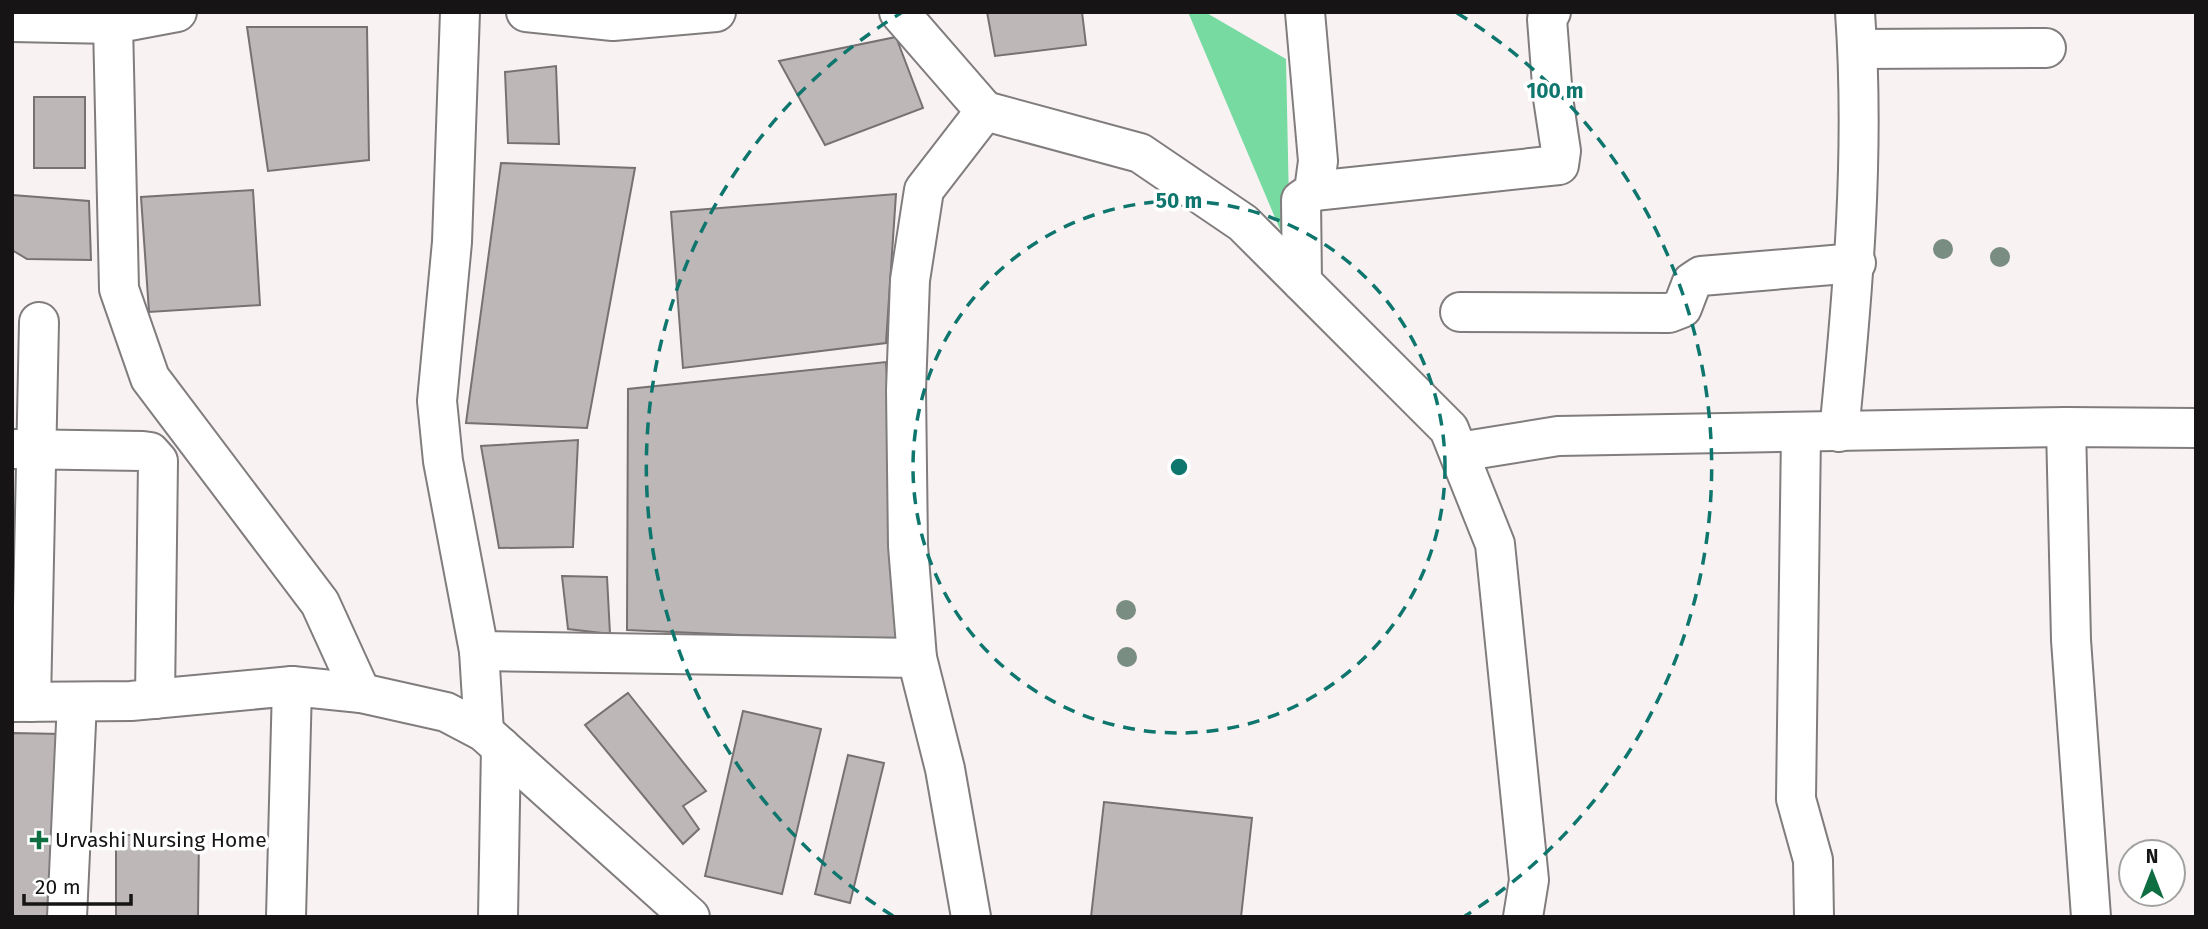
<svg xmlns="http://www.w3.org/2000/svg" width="2208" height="929" font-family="'Fira Sans',sans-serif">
  <rect width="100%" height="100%" fill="#f8f2f3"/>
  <polygon fill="#77daa0" points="1188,12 1205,12 1286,59 1290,253"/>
  <g fill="#bdb7b7" stroke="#767172" stroke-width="2">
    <polygon points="987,12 1082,12 1086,45 995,56"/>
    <polygon points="247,27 367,27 369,160 268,171"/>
    <polygon points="896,37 923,108 825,145 779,61"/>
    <polygon points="556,66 559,144 508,143 505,72"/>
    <rect x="34" y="97" width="51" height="71"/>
    <polygon points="501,163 635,168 587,428 466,423"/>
    <polygon points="253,190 260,305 149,312 141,197"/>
    <polygon points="896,194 886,343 683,368 671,212"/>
    <polygon points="12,195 89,201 91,260 27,259 12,250"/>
    <polygon points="886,362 902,642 627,630 628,389"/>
    <polygon points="578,440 573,547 499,548 481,446"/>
    <polygon points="562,576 607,577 610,634 568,629"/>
    <polygon points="628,693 706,791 683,806 699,829 683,844 585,725"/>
    <polygon points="743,711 821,729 782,894 705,876"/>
    <polygon points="12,733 62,734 59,917 12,917"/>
    <polygon points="848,755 884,763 850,903 815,894"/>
    <polygon points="1104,802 1252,818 1241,917 1091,917"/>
    <polygon points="116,835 199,835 198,917 116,917"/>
  </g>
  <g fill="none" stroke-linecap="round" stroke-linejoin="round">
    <g stroke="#817c7d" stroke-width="42">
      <g id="minor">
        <polyline points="177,12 113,24 119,289 150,378 320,603 361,693"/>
        <polyline points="460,12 452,242 437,401 443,461 479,651 484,732"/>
        <polyline points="526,12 613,21 716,12"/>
        <polyline points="899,12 985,111 924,190 910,280 906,390 908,546 917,658 945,769 971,917"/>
        <polyline points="12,22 113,24"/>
        <polyline points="1858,49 2046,48"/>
        <polyline points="985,111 1140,153 1243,223 1449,429 1495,544 1529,880 1523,917"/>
        <polyline points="1314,191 1559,165 1561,151 1553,98 1547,19 1551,12"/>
        <polyline points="1302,282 1301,200 1314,191 1318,161 1305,12"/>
        <polyline points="1460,312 1669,313 1682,308 1692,282 1701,276 1856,263"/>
        <polyline points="2066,427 2071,640 2091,917"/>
        <path d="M1839,432C1853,293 1865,152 1855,12"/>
        <polyline points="1801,433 1796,799 1813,860 1814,917"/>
        <polyline points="12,449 143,451 150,452 158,461 155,699"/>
        <polyline points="1459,452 1558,436 2066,427 2196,428"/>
        <polyline points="479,651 917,658"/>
        <polyline points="12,702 131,701 292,686 361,693 446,712 484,732 690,917"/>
        <polyline points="31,702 39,322"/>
        <polyline points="67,917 77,702"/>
        <polyline points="286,917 292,686"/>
        <polyline points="498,917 501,747"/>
      </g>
    </g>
    <use href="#minor" stroke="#fff" stroke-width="38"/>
  </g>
  <g fill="#798d82">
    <circle cx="1943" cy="249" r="10"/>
    <circle cx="2000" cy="257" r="10"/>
    <circle cx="1126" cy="610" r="10"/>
    <circle cx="1127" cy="657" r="10"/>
  </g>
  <g fill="none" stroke="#0f766e" stroke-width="3.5" stroke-dasharray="12 9">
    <circle cx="1179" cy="467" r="266"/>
    <path d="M893 916A532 532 0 0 1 901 13M1457 13A532 532 0 0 1 1465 916"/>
  </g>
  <path fill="#0e6d41" stroke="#fff" stroke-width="2.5" d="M35.5 829.5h7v7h7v7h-7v7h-7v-7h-7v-7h7z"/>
  <g text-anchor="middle" stroke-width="7" stroke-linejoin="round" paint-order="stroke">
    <g font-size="21" fill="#161414" stroke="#fff" text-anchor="start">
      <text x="55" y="847">Urvashi Nursing Home</text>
    </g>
  </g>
  <circle cx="1179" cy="467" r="10" fill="#0f766e" stroke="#fff" stroke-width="3.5"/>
  <g font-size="21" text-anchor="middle" font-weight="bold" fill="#0f766e" stroke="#fff" stroke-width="7" stroke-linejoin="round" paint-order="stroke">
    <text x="1555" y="98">100 m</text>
    <text x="1179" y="208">50 m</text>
  </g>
  <rect width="2208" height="929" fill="none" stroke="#161414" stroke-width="28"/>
  <g transform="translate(2152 873)"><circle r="33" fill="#ffffff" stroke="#a2a1a1" stroke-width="2"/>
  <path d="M0-5L12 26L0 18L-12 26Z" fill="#0e6d41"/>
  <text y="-10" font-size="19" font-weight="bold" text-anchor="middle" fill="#161414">N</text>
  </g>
  <path d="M24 894v10h107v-10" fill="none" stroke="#161414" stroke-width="3.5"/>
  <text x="35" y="894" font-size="21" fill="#161414" stroke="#ffffff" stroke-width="5" paint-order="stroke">20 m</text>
</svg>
